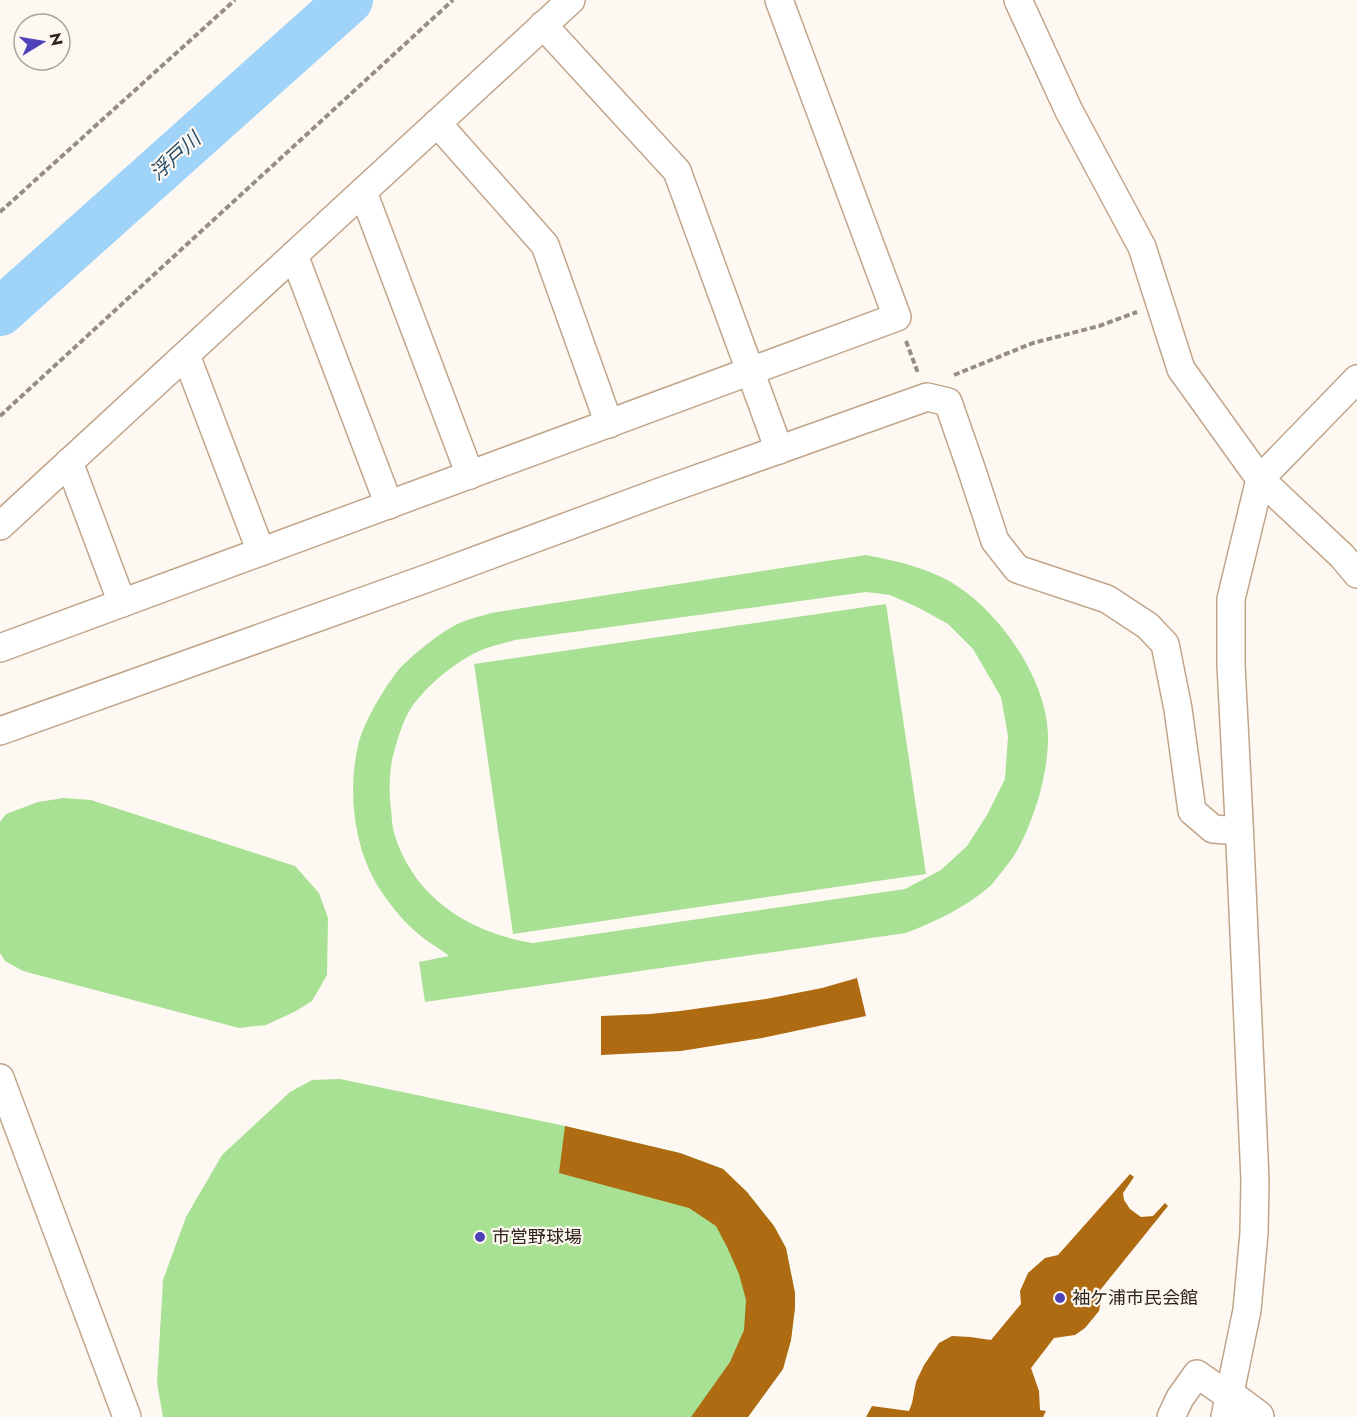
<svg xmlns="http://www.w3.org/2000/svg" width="1357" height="1417" font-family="Jost,'Noto Sans JP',sans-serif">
  <rect width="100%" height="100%" fill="#fef8f3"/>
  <g fill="#a9e194" fill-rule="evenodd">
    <path d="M866,555C897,561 934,569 960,588C1004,618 1048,683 1048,737C1048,759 1044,779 1038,800C1032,818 1025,838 1015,854C1011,861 1005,867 1001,873C997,877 994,883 989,887C965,908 936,921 906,933L425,1002L419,962L449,956C439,948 426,941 416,932C401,919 386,900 376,883C353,844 348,789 358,746C363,723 382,692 396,673C406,660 437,635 452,627C463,620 478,617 491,613ZM866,592L890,595L917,607L948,624L973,649L1001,697L1008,736L1005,779L987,815L967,846L941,870L905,889L533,943C469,933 413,897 394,833C392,826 392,818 391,810C389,793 389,777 392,760C396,743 403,719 413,705C431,682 457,660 484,649C494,645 505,643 515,640Z"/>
    <polygon points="886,604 926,874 513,934 474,664"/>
    <polygon points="64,798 91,800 295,866 319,893 328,918 327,975 312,1001 296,1011 266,1025 239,1028 23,971 5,961 0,953 0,822 6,814 38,802"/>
    <polygon points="340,1079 565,1126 680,1153 723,1169 747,1192 774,1226 786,1248 795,1293 795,1308 791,1340 783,1369 748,1417 163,1417 157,1383 163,1280 186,1217 222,1155 290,1092 312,1080"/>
  </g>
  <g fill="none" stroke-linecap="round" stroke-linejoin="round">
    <polyline stroke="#9fd3f8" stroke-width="48" points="0,312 349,0"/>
  </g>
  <g fill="#af6b12">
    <polygon points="857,978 866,1016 762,1038 681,1051 601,1055 601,1016 650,1014 680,1011 766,999 822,988"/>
    <polygon points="565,1126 680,1153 723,1169 747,1192 774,1226 786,1248 795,1293 795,1308 791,1340 783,1369 748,1417 691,1417 730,1362 744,1330 746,1300 739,1274 727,1247 716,1226 689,1208 559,1173"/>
    <polygon points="1130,1174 1134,1177 1123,1193 1124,1200 1130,1209 1141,1217 1153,1216 1165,1203 1168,1206 1097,1294 1101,1301 1099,1311 1085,1328 1075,1335 1054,1338 1031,1368 1039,1391 1040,1410 1046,1411 1043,1417 866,1417 872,1406 909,1411 912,1403 916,1382 924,1365 939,1343 952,1336 970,1337 991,1340 1021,1304 1020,1291 1028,1273 1045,1258 1058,1255"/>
  </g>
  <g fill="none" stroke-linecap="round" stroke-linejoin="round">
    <g stroke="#c1a58a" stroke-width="30">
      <g id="minor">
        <polyline points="1018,0 1069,111 1142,247 1181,369 1260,479 1342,556 1357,574"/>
        <polyline points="543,25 677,171 779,450"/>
        <polyline points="437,123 545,245 609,424"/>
        <polyline points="363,192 470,475"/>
        <polyline points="294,255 389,505"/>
        <polyline points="186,355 261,552"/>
        <polyline points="69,462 122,603"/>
        <polyline points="0,526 571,0"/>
        <polyline points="0,648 897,317 779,0"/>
        <polyline points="0,731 428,578 660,492 927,397 948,402 971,468 995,541 1017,569 1107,599 1148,626 1165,644 1178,709 1192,811 1213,829 1239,831"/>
        <polyline points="0,1078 127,1417"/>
        <polyline points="1171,1417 1180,1398 1197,1374 1230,1397"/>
        <polyline points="1225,1417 1247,1310 1254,1233 1255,1180 1239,821 1231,665 1231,599 1260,479 1357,379"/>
      </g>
    </g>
    <g stroke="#c1a58a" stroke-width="36">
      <polyline id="tertiary" points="1230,1397 1257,1417"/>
    </g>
    <g stroke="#968d85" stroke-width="4" stroke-dasharray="6 3" stroke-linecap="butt">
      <polyline points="0,212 235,0"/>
      <polyline points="906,341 918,373"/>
      <polyline points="954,375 1033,343 1099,326 1137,312"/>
      <polyline points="0,416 453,0"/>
    </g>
    <use href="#minor" stroke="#fff" stroke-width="27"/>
    <use href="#tertiary" stroke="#fff" stroke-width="33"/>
  </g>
  <g fill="#4e42b9" stroke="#fef8f3" stroke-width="2">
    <circle cx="480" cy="1237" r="6"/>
    <circle cx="1060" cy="1298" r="6"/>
  </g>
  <g text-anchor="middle" stroke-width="4.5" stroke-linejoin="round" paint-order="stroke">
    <g font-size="18" fill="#2f2419" stroke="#fef8f3" text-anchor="start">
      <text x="492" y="1243">市営野球場</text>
      <text x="1072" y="1304">袖ケ浦市民会館</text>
    </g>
    <g font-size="20" font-style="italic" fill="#254c66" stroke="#fef8f3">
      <text transform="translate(175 156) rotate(-42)" y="7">浮戸川</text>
    </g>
  </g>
  <g transform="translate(42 42) rotate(79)"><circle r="28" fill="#fef8f3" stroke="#aba39c" stroke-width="1.5"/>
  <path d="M0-4.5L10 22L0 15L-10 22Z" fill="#4e42b9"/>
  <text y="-9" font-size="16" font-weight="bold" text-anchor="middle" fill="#2f2419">N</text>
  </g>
</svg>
